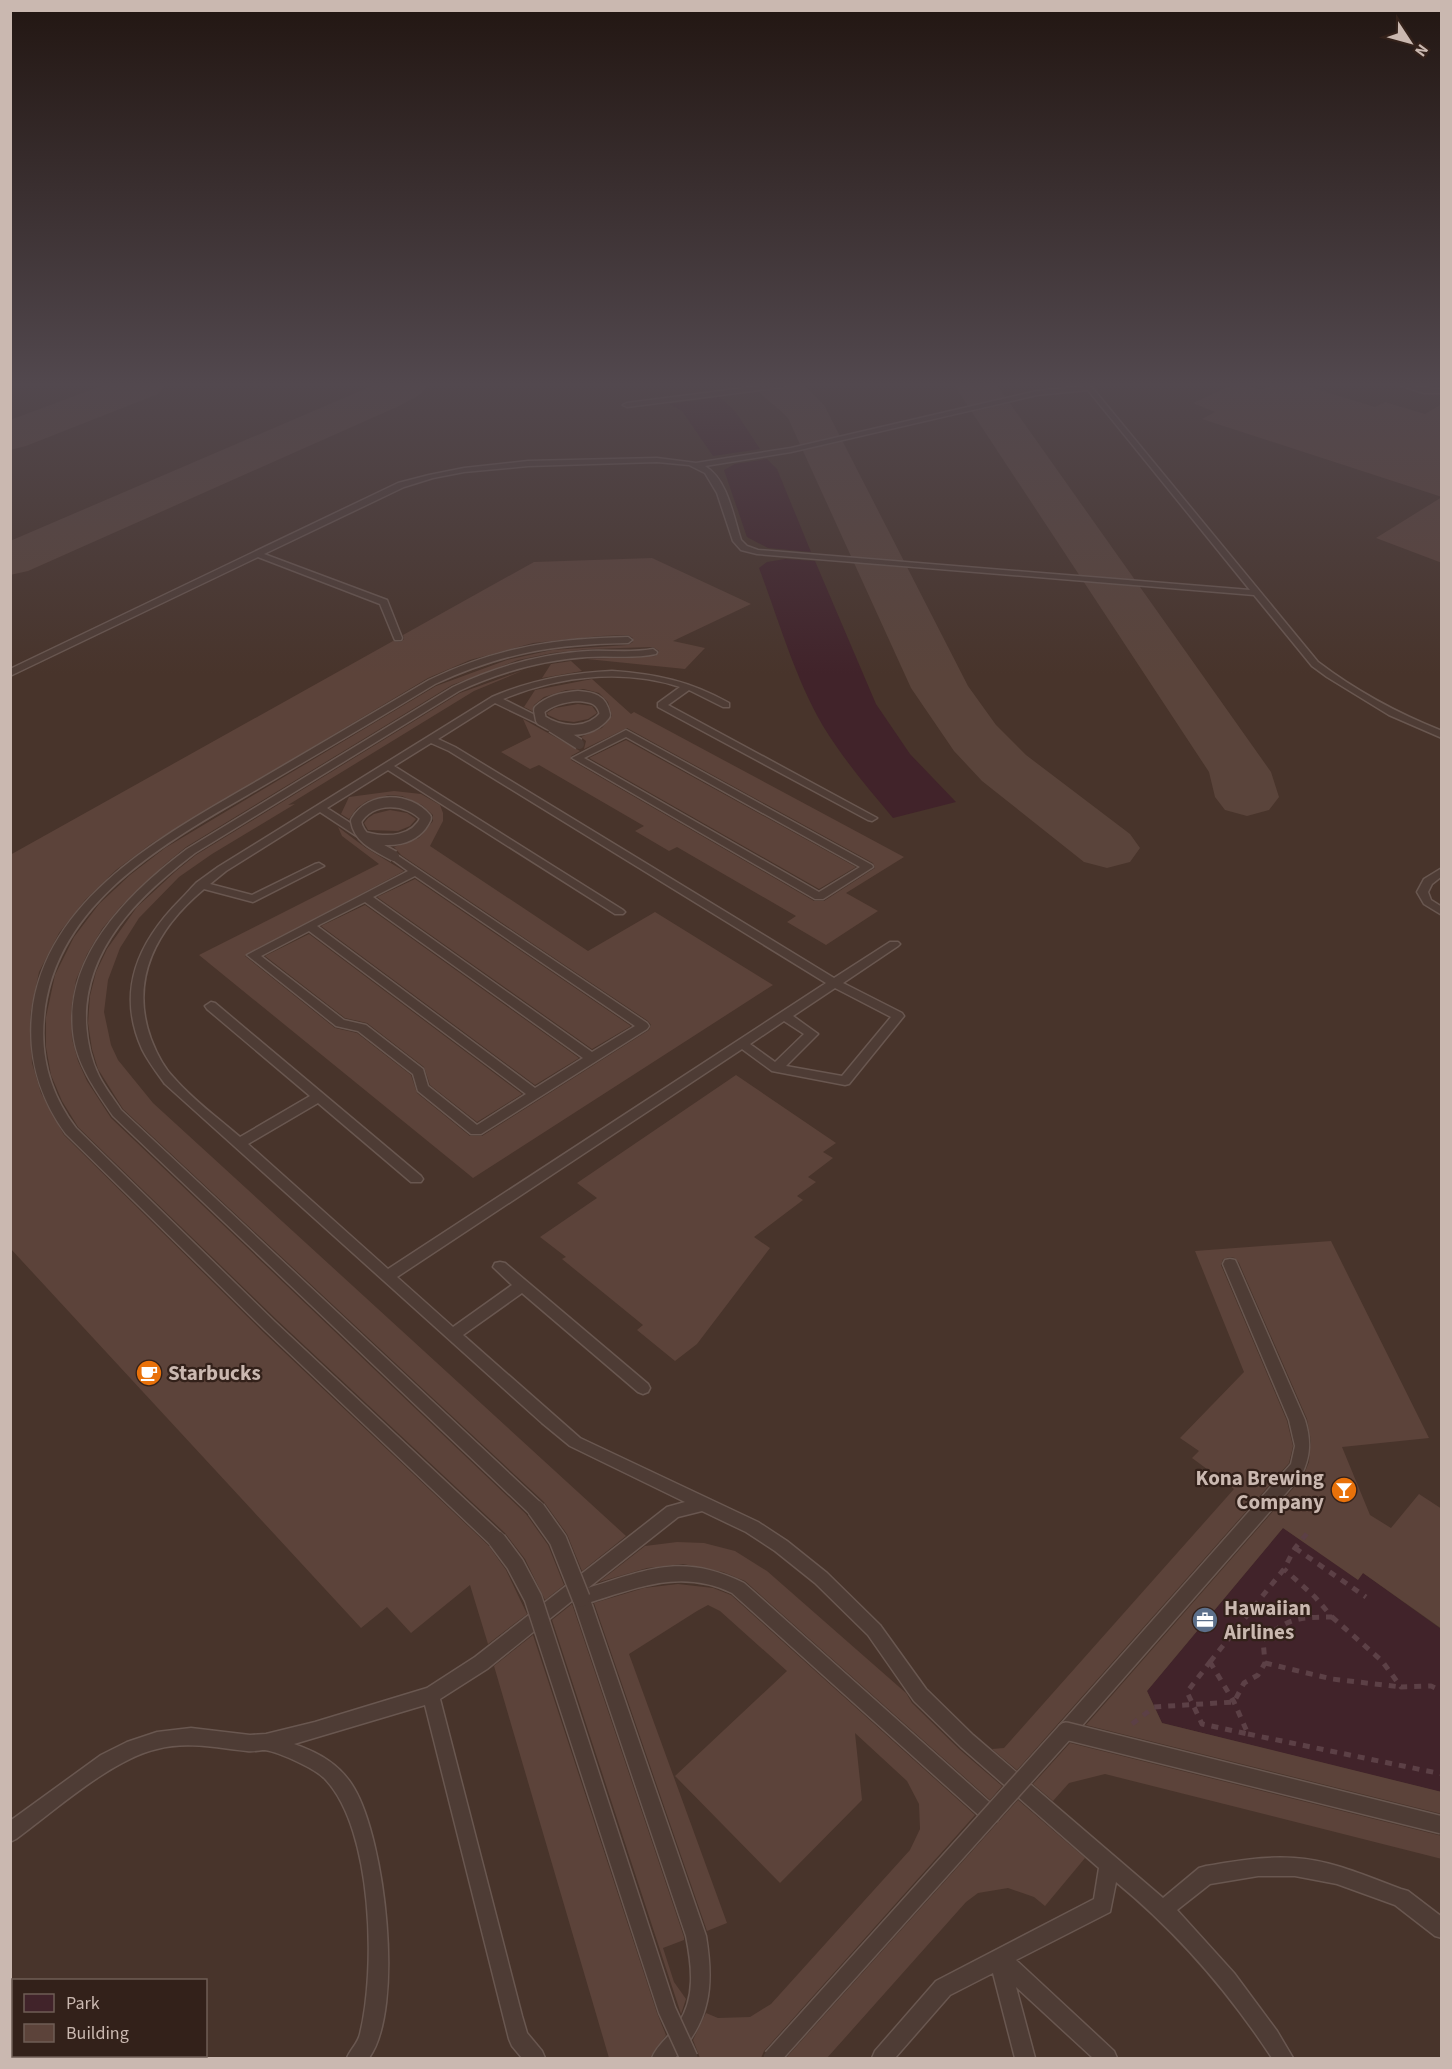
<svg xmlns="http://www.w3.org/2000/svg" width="1452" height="2069" font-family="'Source Sans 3',sans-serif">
  <rect width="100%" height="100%" fill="#3e2820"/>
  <path fill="#48342b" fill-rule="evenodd" d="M11,385H1441V2058H11ZM14,1980H206V2056H14Z"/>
  <g fill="#41232a">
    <polygon points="720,397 735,411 760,449 713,456 682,411 669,404"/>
    <polygon points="767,459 777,469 811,552 768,548 747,537 724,470 735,464"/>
    <path d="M785,559L815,561L876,704L910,754L956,802L893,818C868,788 843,759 823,726C795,678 779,621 759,568L767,562Z"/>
    <polygon points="1283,1528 1358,1579 1363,1573 1441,1629 1441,1792 1162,1723 1147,1691"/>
  </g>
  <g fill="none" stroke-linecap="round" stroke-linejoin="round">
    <g fill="#5a443b" fill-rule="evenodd">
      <polygon points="104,385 165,385 158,394 26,446 10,450 10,420"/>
      <polygon points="374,385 428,385 421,394 399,406 28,571 10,575 10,541"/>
      <path d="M754,385H804L824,405L968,686L996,725L1026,755L1130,834L1140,848L1130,862L1107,868L1084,862L982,781L954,751L911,688L788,418C777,406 762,398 754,385Z"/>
      <polygon points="954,385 997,385 1271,772 1279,797 1269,810 1247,816 1225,810 1215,797 1209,772"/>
    </g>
  </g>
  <g fill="#5c433a">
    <polygon points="1232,385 1246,385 1261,390 1272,385 1303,385 1375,407 1385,402 1425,414 1442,404 1442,497 1202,419 1215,412 1193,403"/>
    <polygon points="1442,497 1442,563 1376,538"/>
    <polygon points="652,558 751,604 673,641 705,648 685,669 587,659 656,656 659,651 653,647 588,649 552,653 518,660 452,685 186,847 164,865 121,906 102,929 87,954 76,980 71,1009 72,1039 78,1061 87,1081 111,1118 526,1514 548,1545 564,1585 545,1600 525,1559 505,1533 277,1320 78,1127 62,1101 51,1075 46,1047 46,1017 55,975 74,937 99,904 130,875 165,848 436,686 507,660 552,650 628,645 633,642 633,638 628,635 601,636 533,643 470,660 428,678 152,843 116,870 85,900 59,933 39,972 30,1015 32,1063 41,1093 64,1135 263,1332 488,1545 506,1570 527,1614 488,1644 470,1585 411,1633 387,1607 361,1628 10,1248 10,855 393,641 401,642 404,639 403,635 534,562"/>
    <polygon points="571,661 582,671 542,678 551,664"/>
    <polygon points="524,670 474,691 288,805 295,804 212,854 179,877 139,918 120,948 108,980 104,1012 111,1045 118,1060 153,1103 626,1536 582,1571 567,1534 544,1502 123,1109 98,1069 92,1049 88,1023 90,996 96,972 107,949 137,907 176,871 196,855 460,693"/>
    <polygon points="592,679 631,714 634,712 904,857 846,893 878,911 826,945 787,922 796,916 677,847 669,851 635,831 644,826 539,765 530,769 501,752 531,737 523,719 580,751 571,756 571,760 814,901 824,901 875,868 873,863 627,728 584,749 586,741 581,737 602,728 612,716 608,702 599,693 584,689 566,690 544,697 534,705 532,711 524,707 535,690"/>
    <polygon points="578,704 592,706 597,713 588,719 574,722 559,720 548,715 547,713 555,708"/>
    <polygon points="626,740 856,867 819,889 589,758"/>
    <polygon points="394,791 421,794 440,805 443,813 443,821 430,846 588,951 655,912 773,985 473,1178 199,955 379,864 342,836 338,827 366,848 404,871 245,956 335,1028 357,1033 411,1075 417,1093 470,1136 482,1136 649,1030 651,1025 648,1021 401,855 394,847 419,838 433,821 433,815 422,805 402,796 389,795 367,801 357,808 349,819 341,814 349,797"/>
    <polygon points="390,810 407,813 416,819 410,826 398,831 368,830 364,823 368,818 374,814"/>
    <polygon points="415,879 631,1026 592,1049 377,897"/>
    <polygon points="365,905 579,1058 535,1085 321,926"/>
    <polygon points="309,934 522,1094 477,1122 430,1085 424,1067 367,1023 345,1018 265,956"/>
    <polygon points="736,1075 836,1143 823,1152 833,1158 808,1177 816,1182 797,1196 803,1200 754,1237 770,1248 697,1344 675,1361 637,1330 643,1325 562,1259 566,1257 540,1237 597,1198 577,1183"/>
    <polygon points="1331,1241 1429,1438 1342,1447 1370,1515 1391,1528 1419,1494 1442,1509 1442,1629 1363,1573 1358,1580 1283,1528 1147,1691 1162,1723 1442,1792 1442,1814 1086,1725 1303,1477 1309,1462 1311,1441 1307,1419 1239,1263 1235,1258 1230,1257 1223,1259 1221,1265 1287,1421 1293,1446 1289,1463 1017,1770 992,1749 1004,1748 1234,1489 1192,1458 1199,1451 1180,1438 1244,1372 1195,1251"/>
    <polygon points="677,1542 704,1543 735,1551 767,1571 906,1693 912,1703 959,1749 1002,1786 990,1800 745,1581 723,1572 683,1564 647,1568 599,1582 645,1546"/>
    <polygon points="678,1584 713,1588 731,1595 975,1815 764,2051 761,2058 700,2058 693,2040 706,2013 718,2018 750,2017 771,2004 910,1850 920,1829 919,1804 907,1781 855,1733 862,1800 780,1883 675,1776 787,1671 720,1611 708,1605 697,1611 629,1654 727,1923 707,1931 594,1603 644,1588"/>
    <polygon points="572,1604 684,1937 684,1940 663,1948 674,1982 686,1999 681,2014 552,1620"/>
    <polygon points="533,1635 657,2013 666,2035 650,2058 609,2058 494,1666"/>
    <polygon points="1070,1743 1442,1836 1442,1859 1105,1774 1069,1783 1053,1801 1033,1784"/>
    <polygon points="1018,1800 1085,1858 1045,1906 1034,1897 1008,1888 978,1893 966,1902 827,2058 786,2058"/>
  </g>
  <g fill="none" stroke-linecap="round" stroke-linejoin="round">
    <g stroke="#695750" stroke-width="3">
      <g id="service">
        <polygon points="768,385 786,385 783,387 627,407 623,405 627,403"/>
        <path d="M1084,385H1090L1318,662C1356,691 1397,713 1442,731V738L1389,715L1327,677L1312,666L1254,595L757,554L741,550L733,541L717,493L705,473L689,465L657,462L528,466L464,472L433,478L404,487L264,554L387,600L402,638L401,640H395L394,638L380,604L258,557L10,676V669L398,483L429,475L464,468L528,461L657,458L696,463L791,448L1037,391L1084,386ZM1088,390L1250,590L758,550L747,546L741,540C733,516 728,480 705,466L791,452L1037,395Z"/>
        <path d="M1399,385C1413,385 1427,389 1442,389V393H1424Z"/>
        <path d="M601,638L628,637L632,640L628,643C554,644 502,653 435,684C382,716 328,748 275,779C182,834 55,895 44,1017C40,1058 51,1095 76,1128L275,1322L503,1535L505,1540L503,1545L497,1547L491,1545L265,1330L66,1134C40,1098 28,1060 32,1015C44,895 172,831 264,777C319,745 374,712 429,680C486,653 537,641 601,638Z"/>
        <path d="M653,649L657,652L656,654C633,659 610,655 587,657C542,660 500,672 459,691L195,853C139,896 84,948 86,1023C87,1040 91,1060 99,1076C105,1088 114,1099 121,1110L542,1504L544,1509L542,1514L536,1516L530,1514L113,1116C97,1092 79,1068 74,1039C61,958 129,893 187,849L453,687C495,667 540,654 588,651C609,650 631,653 653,649Z"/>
        <path d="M612,671C656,674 690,681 729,703V707H723L689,690L668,705L877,818L872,821L868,820L658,707V703L680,687C623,668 557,676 503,699L551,723V727H545L495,703L438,739L455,747L834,978L890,942H898L900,944L898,946L843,983L902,1013L904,1016L849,1084L845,1085L772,1071L742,1049L397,1277L453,1327L512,1285L493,1267L495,1263L500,1262L505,1263L648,1384L650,1388L648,1392L643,1394L638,1392L522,1293L463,1335L580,1438L758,1522L787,1541L827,1573L880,1625L926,1689L973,1735L1163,1898L1199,1868L1206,1866C1235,1861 1264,1856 1294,1858C1331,1860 1366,1876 1401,1889L1408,1891L1442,1917V1938L1435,1936L1395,1905L1337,1884L1295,1876H1258L1210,1884L1177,1910L1234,1973L1277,2031L1293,2058H1272C1228,1991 1178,1933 1116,1882L1110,1912L1016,1960L1114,2051L1117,2058H1093L1016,1987L1035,2058H1015L993,1973L950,1995L895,2058H872L875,2051L936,1981L1094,1899L1099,1868L961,1747L914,1701L868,1635L815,1583L775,1551L746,1532L702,1511L678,1517L588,1588C649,1569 682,1553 744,1583L997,1809L1000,1815L997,1821L991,1824L985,1821L732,1593C682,1569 640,1587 591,1602L706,1936C714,1985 711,2021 675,2058H652C657,2045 670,2036 678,2024C696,1998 692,1966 686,1936L573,1600L487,1669L440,1699L522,2016L527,2033L542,2051L545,2058H522L512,2046L509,2039L425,1705L294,1744C319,1753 340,1764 354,1788C385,1840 405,2008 369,2058H347C350,2050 358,2043 360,2034C376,1970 373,1831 326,1780C317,1769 279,1752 265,1750C259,1750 253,1752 247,1751C217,1748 187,1741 157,1749C112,1759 54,1811 16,1839L10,1842V1821L101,1755L127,1742L157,1732L191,1728L250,1735L266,1734L315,1722L427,1688L475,1657L667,1507L685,1502L570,1446L542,1423L165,1084C157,1073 148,1061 142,1049C116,991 138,942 181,899C186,894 192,887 196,883C203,878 211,872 218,867L492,697C531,680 569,673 612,671ZM431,743L449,751L826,983L388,1269L248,1144L318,1103L411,1182H421L423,1179L421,1176L215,1003L211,1002L205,1006L207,1009L310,1096L240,1137C218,1118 193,1100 174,1078C164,1068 156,1052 151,1039C129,979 157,928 204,889L253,902L324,866L319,863L315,864L252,895L210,884L226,871L320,812L361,839H369L370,837L369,835L327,808L388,770L615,914H623L625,912L623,910L394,766ZM835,988L891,1017L842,1076L786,1066L818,1034L793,1016ZM784,1021L804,1034L775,1062L750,1044Z"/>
        <path d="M626,730L872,865L873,867L823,899H815L572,758ZM626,737L860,867L819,892L584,758Z"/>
        <path d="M394,853L647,1023L649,1026L647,1029L481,1134H471L418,1091L413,1074L358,1031L336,1026L247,955L408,871L390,858L389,856ZM415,876L635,1026L592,1052L373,897ZM365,902L583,1058L535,1088L317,926ZM309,931L526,1094L477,1125L428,1086L423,1069L366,1025L344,1020L261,956Z"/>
        <polygon points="1442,868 1442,876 1432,884 1428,892 1431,900 1442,907 1442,915 1424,904 1417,892 1424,879"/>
        <path d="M1230,1259L1235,1260L1237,1264L1305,1420C1311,1440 1311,1456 1301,1476L1072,1737L1066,1739L1060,1737L1057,1731L1060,1725L1291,1464L1295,1446L1289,1420L1223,1264L1225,1260Z"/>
      </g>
    </g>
    <g stroke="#5c4046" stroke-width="5" stroke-dasharray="7 7" stroke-linecap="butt">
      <polyline points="1295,1548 1366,1597"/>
      <polyline points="1332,1617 1382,1661 1401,1687 1431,1686 1442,1691"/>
      <polyline points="1210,1662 1284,1569 1295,1548 1309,1531"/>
      <polygon points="1210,1662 1234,1702 1248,1734 1202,1724 1187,1692"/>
      <polyline points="1265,1663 1332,1679 1401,1687"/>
      <path d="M1132,1724L1154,1707L1234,1702L1244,1683L1258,1675L1265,1663L1263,1640C1287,1618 1300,1617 1332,1617L1315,1597L1284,1569"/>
      <polyline points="1248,1734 1442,1774"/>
    </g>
    <use href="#service" fill="#4e3c35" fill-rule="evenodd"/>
    <g stroke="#695750" stroke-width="13" stroke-linecap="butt">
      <g id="service-bridge-far1">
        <path d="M578,696C592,697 602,699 605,715C589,735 561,733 541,720L539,710C550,700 563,697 578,696Z"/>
        <polyline points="552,727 579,744"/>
        <path d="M365,837C388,843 415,842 426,818C408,797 371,796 356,821C359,840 378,847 394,856"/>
      </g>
    </g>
    <g stroke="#695750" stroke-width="20" stroke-linecap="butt">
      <g id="service-bridge">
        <polyline points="536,1509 558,1540 581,1598"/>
        <polyline points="497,1540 515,1564 533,1598 667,2010 689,2058"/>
        <polyline points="772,2058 1066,1731 1442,1825"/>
      </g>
    </g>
    <use href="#service-bridge-far1" stroke="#4e3c35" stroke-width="10"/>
    <use href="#service-bridge" stroke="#4e3c35" stroke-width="17"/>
  </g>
  <linearGradient id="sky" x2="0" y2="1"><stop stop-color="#221612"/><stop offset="0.57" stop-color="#52484e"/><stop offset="1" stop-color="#52484e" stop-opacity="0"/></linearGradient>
  <rect width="1452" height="674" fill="url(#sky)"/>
  <defs>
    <g id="cafe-disc" transform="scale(1.35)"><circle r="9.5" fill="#e8710a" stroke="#33211a"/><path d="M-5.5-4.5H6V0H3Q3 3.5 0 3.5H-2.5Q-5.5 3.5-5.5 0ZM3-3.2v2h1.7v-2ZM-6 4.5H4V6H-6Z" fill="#fff"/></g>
    <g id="bar-disc" transform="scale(1.35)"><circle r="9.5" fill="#e8710a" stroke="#33211a"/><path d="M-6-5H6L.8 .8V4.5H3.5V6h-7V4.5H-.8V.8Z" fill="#fff"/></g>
    <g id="office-disc" transform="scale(1.35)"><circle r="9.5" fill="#5c6f8a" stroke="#33211a"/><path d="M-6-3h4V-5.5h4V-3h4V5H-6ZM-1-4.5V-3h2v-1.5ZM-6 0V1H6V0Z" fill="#fff"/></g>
  </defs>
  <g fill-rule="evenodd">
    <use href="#cafe-disc" x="149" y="1373"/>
    <use href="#bar-disc" x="1344" y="1490"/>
    <use href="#office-disc" x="1205" y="1620"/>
  </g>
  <g text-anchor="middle" stroke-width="4.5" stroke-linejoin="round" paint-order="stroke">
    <g font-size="21" font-weight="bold" fill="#cab8b0" stroke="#33211a" text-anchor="start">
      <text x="168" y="1380">Starbucks</text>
      <text x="1324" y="1485" text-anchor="end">Kona Brewing<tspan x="1324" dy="24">Company</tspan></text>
      <text x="1224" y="1615">Hawaiian<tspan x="1224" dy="24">Airlines</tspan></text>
    </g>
  </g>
  <rect width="1452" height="2069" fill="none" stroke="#cab8b0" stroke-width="24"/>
  <rect x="12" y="1979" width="195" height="78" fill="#33211a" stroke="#6f5d56" stroke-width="1.5"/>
  <rect x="24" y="1994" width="30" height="18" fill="#41232a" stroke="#6f5d56" stroke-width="1.5"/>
  <text x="66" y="2009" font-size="18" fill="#cab8b0">Park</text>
  <rect x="24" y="2024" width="30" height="18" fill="#5c433a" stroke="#6f5d56" stroke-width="1.5"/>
  <text x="66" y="2039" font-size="18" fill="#cab8b0">Building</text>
  <g transform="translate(1410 42) rotate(126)" stroke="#33211a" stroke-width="4.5" paint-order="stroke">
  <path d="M0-4.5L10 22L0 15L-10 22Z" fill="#cab8b0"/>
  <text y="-9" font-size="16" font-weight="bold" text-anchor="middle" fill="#cab8b0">N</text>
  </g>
</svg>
